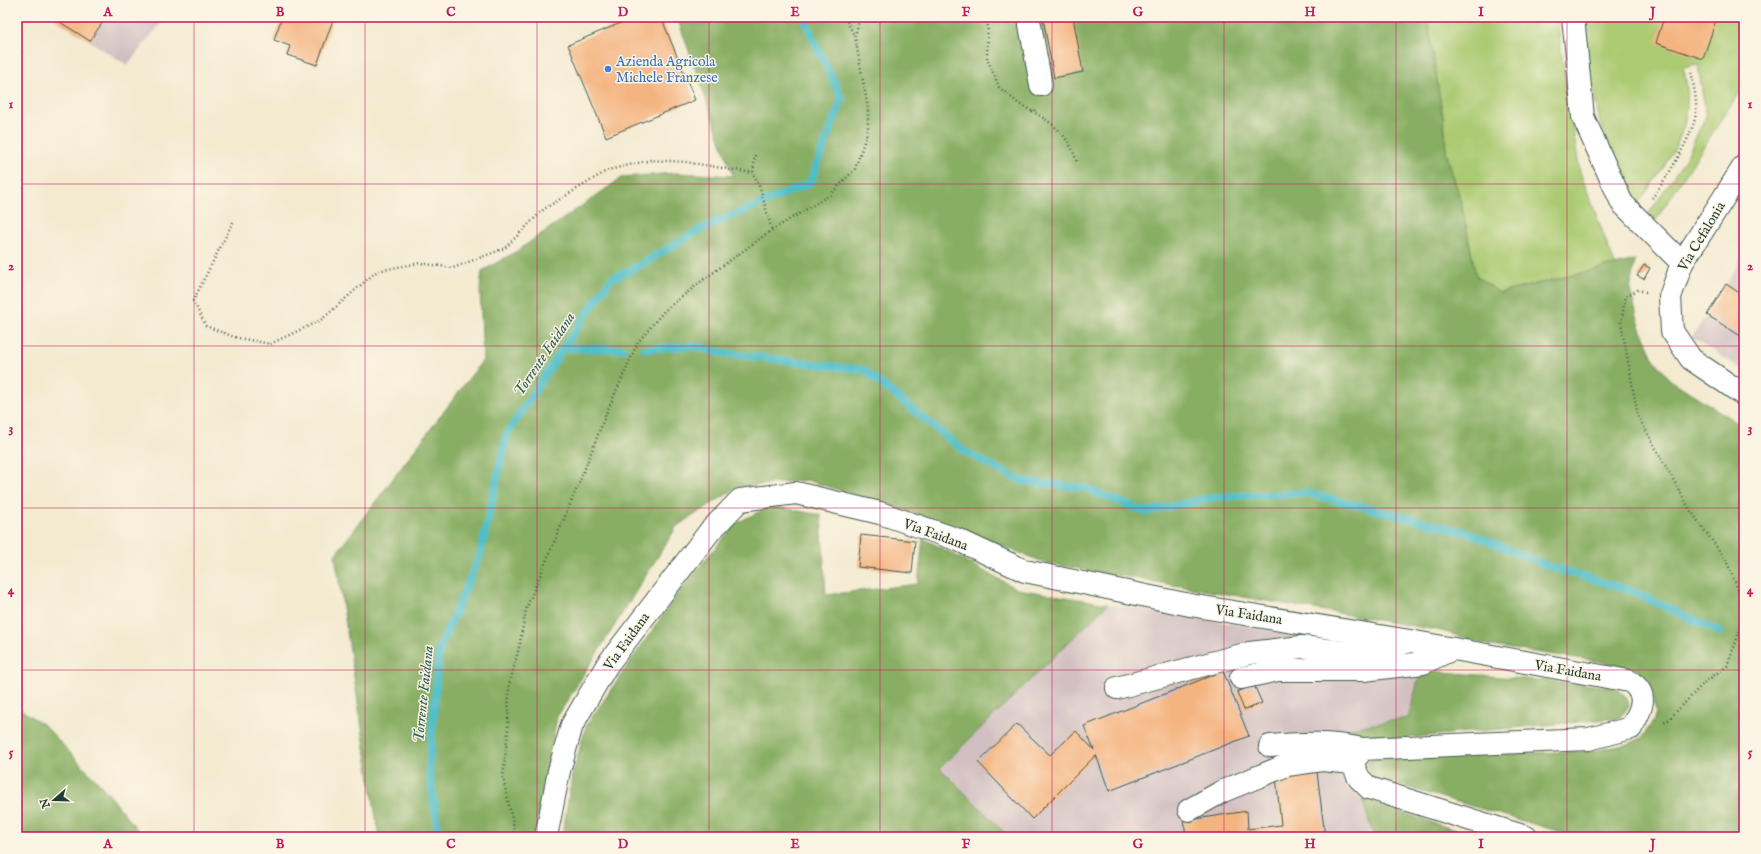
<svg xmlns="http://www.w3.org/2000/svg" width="1761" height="854" font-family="'IM FELL English',serif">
  <rect width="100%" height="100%" fill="#fcf5e5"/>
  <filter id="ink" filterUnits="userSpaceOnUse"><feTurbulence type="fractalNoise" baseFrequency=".025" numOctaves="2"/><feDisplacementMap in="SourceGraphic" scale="8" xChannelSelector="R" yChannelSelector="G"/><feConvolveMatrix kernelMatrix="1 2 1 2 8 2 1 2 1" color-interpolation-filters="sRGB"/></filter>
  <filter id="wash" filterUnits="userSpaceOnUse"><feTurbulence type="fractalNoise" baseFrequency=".012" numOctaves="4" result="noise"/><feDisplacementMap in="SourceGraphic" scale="16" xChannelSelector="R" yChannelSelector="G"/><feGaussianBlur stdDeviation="0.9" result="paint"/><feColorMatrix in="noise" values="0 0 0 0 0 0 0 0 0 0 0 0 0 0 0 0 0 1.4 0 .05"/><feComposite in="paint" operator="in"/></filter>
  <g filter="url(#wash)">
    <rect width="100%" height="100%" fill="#f3ead0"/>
    <g fill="#d2bfc1">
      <polygon points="52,17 166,17 127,65"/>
      <polygon points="1744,253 1744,371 1692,337 1726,285"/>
      <polygon points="1108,604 1405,651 1425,657 1408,718 1364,725 1346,730 1335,744 1340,777 1362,799 1374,837 1009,837 940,768"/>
    </g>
    <g fill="#abca72" stroke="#658453">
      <polygon points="1427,17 1557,17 1566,89 1580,172 1615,265 1499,293 1476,276 1461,202 1446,152 1445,131"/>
      <path d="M1580,17H1744V85L1655,221L1648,215L1686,158L1706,116L1698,64L1683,67C1699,126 1669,160 1637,205L1624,192L1601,126L1591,82Z"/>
    </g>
    <g fill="#88ae64" stroke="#54764c">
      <polygon points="677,17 1427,17 1445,131 1446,152 1461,202 1476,276 1500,293 1635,260 1630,290 1639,323 1652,356 1669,379 1744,427 1744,837 1578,837 1375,778 1368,771 1367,762 1378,758 1593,751 1629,744 1641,738 1653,722 1656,712 1653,694 1649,684 1638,669 1584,659 1491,646 1442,631 1046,563 926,517 807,480 738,487 677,526 557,717 534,837 379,837 335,555 483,360 480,289 482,271 517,251 623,177 676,173 733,176"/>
      <polygon points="770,506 821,515 826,595 918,584 923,538 1017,589 1108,604 940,768 1009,837 562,837 572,776 586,726 678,593 735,524"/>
      <polygon points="1421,670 1616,687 1628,700 1629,705 1625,712 1619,718 1362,742 1350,728 1408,718"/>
      <polygon points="17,707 45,726 108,793 143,837 17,837"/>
      <polygon points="1362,799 1363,799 1475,837 1374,837"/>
    </g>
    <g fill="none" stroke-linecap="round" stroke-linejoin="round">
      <g stroke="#50bec7" stroke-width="8">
        <polyline points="563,348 623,349"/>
        <polyline points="645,349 694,346 722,353 864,370 964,451 1021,481 1085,488 1145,512 1214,497 1306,493 1469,533 1545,565 1629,590 1720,632"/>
        <polyline points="439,837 429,769 439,650 480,555 507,434 563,348 611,279 635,268 703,228 810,183 842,99 803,17"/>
      </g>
    </g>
    <g id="blocks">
      <g fill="#f4b480">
        <polygon points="52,17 106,17 90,41"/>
        <polygon points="282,17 334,17 317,65 287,55 290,46 274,40"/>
        <polygon points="635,17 661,17 695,100 606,137 568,45"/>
        <polygon points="1047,17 1073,17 1083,72 1054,78 1043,18"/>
        <polygon points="1664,17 1717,17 1703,59 1656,43"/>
        <polygon points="17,49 22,52 17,59"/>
        <polygon points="1644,265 1650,268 1644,279 1637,276"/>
        <polygon points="1726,284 1744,296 1744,338 1707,315"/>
        <polygon points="861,535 915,541 912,573 858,567"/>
        <polygon points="1223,671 1249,736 1109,791 1096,755 1032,819 978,762 1017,724 1050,755 1076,731 1094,750 1084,726"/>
        <polygon points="1254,685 1262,703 1244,710 1237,692"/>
        <polygon points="1317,772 1325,837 1187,837 1183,821 1247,811 1248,829 1281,825 1276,776"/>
      </g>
    </g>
  </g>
  <g filter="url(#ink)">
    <use href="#blocks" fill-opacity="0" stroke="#3f574b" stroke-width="1"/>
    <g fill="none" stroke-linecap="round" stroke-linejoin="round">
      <g stroke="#3f574b" stroke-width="24">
        <g id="minor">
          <polyline points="1573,17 1583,117 1622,203 1682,263"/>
          <polyline points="1030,25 1041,85"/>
          <polyline points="1744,166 1682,263 1670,297 1672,331 1691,359 1744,395"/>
          <polyline points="1241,678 1278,670 1364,670 1423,663 1453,649"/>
          <polyline points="1117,688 1249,653 1302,647 1351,653 1376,651 1407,642"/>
          <path d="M1270,746C1306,743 1328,742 1363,749"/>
          <polyline points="1189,810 1223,791 1287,765 1322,760 1352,763"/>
          <path d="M546,837L559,771L572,725L607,665L710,531L740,500L796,493L880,513L956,539L1025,571L1190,605L1410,641L1629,681C1651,694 1640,712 1631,728L1589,739L1363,749L1352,763L1359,778L1369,788L1526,837"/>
        </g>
      </g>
      <g stroke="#3f574b" stroke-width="2.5" stroke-dasharray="1 3" stroke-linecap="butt">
        <polyline points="988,17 987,58 999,87 1019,104 1032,111 1036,110"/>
        <polyline points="855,36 860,17"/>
        <path d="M1032,111C1055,124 1070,137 1077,163"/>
        <polyline points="755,155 753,173 760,188 772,230"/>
        <path d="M1652,198C1665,181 1696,131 1696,111C1697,98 1693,84 1691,71"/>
        <polyline points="233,222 193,301 206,326 234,337 270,344 321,320 377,271 420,263 453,268 505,248 544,209 608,170 651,160 686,162 753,173"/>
        <polyline points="1646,292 1638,290 1626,296 1621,322 1638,416 1690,510 1726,560 1744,604 1738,636 1727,666 1705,682 1668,720 1663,722"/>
        <polyline points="516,837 503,778 508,729 509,686 519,648 526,609 582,476 606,414 638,342 664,311 703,280 772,230 830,195 855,169 868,130 868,108 855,37 845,17"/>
      </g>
      <use href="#minor" stroke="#fff" stroke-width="22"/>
    </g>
  </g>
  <path fill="none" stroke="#c2185b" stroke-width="1" stroke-opacity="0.55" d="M194,17V837M365,17V837M537,17V837M709,17V837M880,17V837M1052,17V837M1224,17V837M1396,17V837M1567,17V837M17,184H1744M17,346H1744M17,508H1744M17,670H1744"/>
  <circle fill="#3f7fe0" stroke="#fcf5e5" stroke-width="1.5" cx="608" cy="69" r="4"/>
  <g text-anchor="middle" stroke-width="3" stroke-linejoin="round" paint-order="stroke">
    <g font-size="14" fill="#366cbe" stroke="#fcf5e5" text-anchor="start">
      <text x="616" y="66">Azienda Agricola<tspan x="616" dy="16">Michele Franzese</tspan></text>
    </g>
    <g font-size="14" fill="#1f3d34" stroke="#fcf5e5">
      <text transform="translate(1701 236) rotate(-59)" y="5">Via Cefalonia</text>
      <text transform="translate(936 534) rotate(20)" y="5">Via Faidana</text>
      <text transform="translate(1249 614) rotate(9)" y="5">Via Faidana</text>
      <text transform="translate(626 641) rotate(-54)" y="5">Via Faidana</text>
      <text transform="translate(1568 670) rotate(10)" y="5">Via Faidana</text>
    </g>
    <g font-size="15" font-style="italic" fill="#2b5d59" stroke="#fcf5e5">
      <text transform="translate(544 354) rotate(-56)" y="5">Torrente Faidana</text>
      <text transform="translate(423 694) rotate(-84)" y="5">Torrente Faidana</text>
    </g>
  </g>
  <rect width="1761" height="854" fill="none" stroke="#fcf5e5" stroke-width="44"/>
  <g transform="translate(54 800) rotate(250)" stroke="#fcf5e5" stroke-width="3" paint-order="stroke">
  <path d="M0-3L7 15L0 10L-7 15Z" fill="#1f3d34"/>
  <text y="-6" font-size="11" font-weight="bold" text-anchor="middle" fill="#1f3d34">N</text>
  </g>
  <rect x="22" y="22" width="1717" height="810" fill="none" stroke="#c2185b" stroke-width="1.5"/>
  <g font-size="13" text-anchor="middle" font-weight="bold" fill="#c2185b">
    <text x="108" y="16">A</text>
    <text x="280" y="16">B</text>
    <text x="451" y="16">C</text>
    <text x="623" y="16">D</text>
    <text x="795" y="16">E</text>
    <text x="966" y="16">F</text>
    <text x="1138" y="16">G</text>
    <text x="1310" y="16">H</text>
    <text x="1481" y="16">I</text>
    <text x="1653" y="16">J</text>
    <text x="11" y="108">1</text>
    <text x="1750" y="108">1</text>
    <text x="11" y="270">2</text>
    <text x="1750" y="270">2</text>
    <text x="11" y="432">3</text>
    <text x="1750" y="432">3</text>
    <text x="11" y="594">4</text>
    <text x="1750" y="594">4</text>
    <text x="11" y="756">5</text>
    <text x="1750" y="756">5</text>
    <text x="108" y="848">A</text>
    <text x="280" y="848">B</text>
    <text x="451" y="848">C</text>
    <text x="623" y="848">D</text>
    <text x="795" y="848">E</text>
    <text x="966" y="848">F</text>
    <text x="1138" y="848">G</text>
    <text x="1310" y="848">H</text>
    <text x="1481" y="848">I</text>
    <text x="1653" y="848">J</text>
  </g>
</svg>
